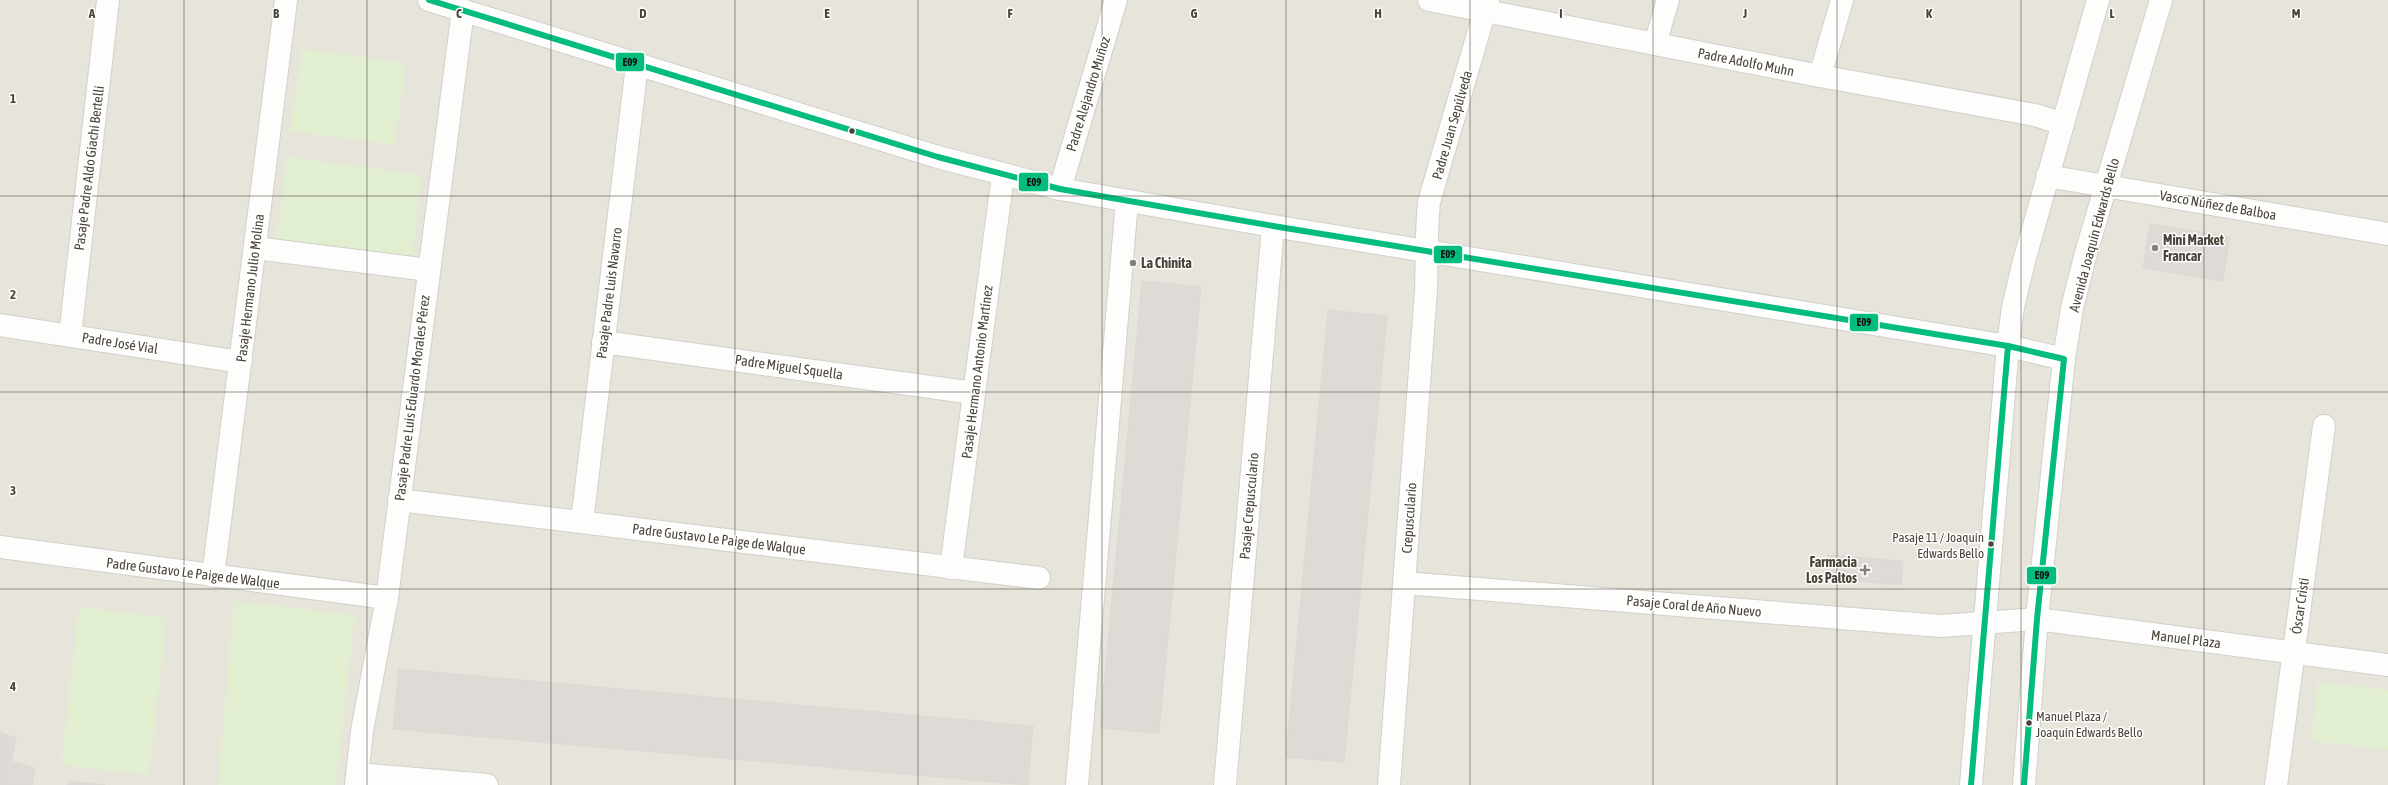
<svg xmlns="http://www.w3.org/2000/svg" width="2388" height="785" font-family="'Asap Condensed',sans-serif">
  <rect width="100%" height="100%" fill="#f4f2ee"/>
  <rect fill="#e7e4dc" x="0" y="0" width="2388" height="785"/>
  <g fill="#e1eecf">
    <polygon points="302,49 406,63 395,145 290,131"/>
    <polygon points="287,157 422,175 412,259 276,242"/>
    <polygon points="234,601 355,615 336,785 218,785"/>
    <polygon points="79,607 167,618 149,775 61,765"/>
    <polygon points="2318,682 2388,690 2388,750 2311,741"/>
  </g>
  <g fill="#dedbd6" stroke="#dcd9d4">
    <polygon points="2150,224 2230,237 2223,281 2143,268"/>
    <polygon points="1142,281 1201,287 1159,733 1100,728"/>
    <polygon points="1328,310 1387,316 1344,762 1286,757"/>
    <polygon points="1828,555 1903,561 1901,585 1826,578"/>
    <polygon points="399,669 1033,726 1028,785 393,729"/>
    <polygon points="0,732 16,738 11,761 35,768 32,785 0,785"/>
    <polygon points="68,781 105,785 68,785"/>
  </g>
  <g fill="none" stroke-linecap="round" stroke-linejoin="round">
    <g stroke="#d2d0cb" stroke-width="24">
      <g id="minor">
        <polyline points="429,0 938,157 1060,189 1273,226 2008,346 2064,359"/>
        <polyline points="1429,0 1820,76 2035,115 2063,124"/>
        <polyline points="1655,44 1668,0"/>
        <polyline points="1820,76 1842,0"/>
        <polyline points="2047,176 2388,234"/>
        <polyline points="1060,189 1116,0"/>
        <polyline points="255,248 429,270"/>
        <polyline points="0,325 241,362"/>
        <polyline points="70,336 108,0"/>
        <polyline points="603,342 974,393"/>
        <polyline points="399,500 1039,578"/>
        <polyline points="582,522 637,65"/>
        <polyline points="0,547 387,598"/>
        <polyline points="951,568 1003,175"/>
        <polyline points="213,576 286,0"/>
        <polyline points="1404,583 1941,626 2037,619 2388,665"/>
        <polyline points="357,774 487,785"/>
        <polyline points="356,785 362,731 387,598 463,10"/>
        <polyline points="1077,785 1127,201"/>
        <polyline points="1225,785 1273,226"/>
        <path d="M1389,785L1426,290C1427,261 1426,232 1429,202L1488,0"/>
        <polyline points="1971,785 2008,346 2013,307 2024,261 2098,0"/>
        <polyline points="2024,785 2037,619 2064,359 2072,308 2086,253 2161,0"/>
        <polyline points="2276,785 2324,426"/>
      </g>
    </g>
    <use href="#minor" stroke="#fdfdfc" stroke-width="22"/>
    <g stroke="#fff" stroke-width="9">
      <g id="bus-1">
        <polyline points="429,0 938,157 1060,189 1273,226 2008,346 2064,359 2037,619 2024,785"/>
        <polyline points="1971,785 2008,346"/>
      </g>
    </g>
    <use href="#bus-1" stroke="#04bc7c" stroke-width="6"/>
  </g>
  <path fill="none" stroke="#4b4439" stroke-width="1" stroke-opacity="0.55" d="M184,0V785M367,0V785M551,0V785M735,0V785M918,0V785M1102,0V785M1286,0V785M1470,0V785M1653,0V785M1837,0V785M2021,0V785M2204,0V785M0,196H2388M0,392H2388M0,589H2388"/>
  <g fill="#4b4439" stroke="#fff" stroke-width="1.5">
    <circle cx="852" cy="131" r="3.5"/>
    <circle cx="1991" cy="544" r="3.5"/>
    <circle cx="2029" cy="723" r="3.5"/>
  </g>
  <g fill="#868178" stroke="#fff" stroke-width="1.5">
    <circle cx="2155" cy="248" r="4"/>
    <circle cx="1133" cy="263" r="4"/>
    <path d="M1863 564h4v4h4v4h-4v4h-4v-4h-4v-4h4z"/>
  </g>
  <g text-anchor="middle" stroke-width="3" stroke-linejoin="round" paint-order="stroke">
    <g font-size="13" fill="#4b4439" stroke="#fff" text-anchor="end">
      <text x="1984" y="542">Pasaje 11 / Joaquín<tspan x="1984" dy="16">Edwards Bello</tspan></text>
      <text x="2036" y="721" text-anchor="start">Manuel Plaza /<tspan x="2036" dy="16">Joaquín Edwards Bello</tspan></text>
    </g>
    <g font-size="14" fill="#4b4439" stroke="#fff">
      <text transform="translate(1746 62) rotate(11)" y="5">Padre Adolfo Muhn</text>
      <text transform="translate(1088 94) rotate(-73)" y="5">Padre Alejandro Muñoz</text>
      <text transform="translate(1452 125) rotate(-74)" y="5">Padre Juan Sepúlveda</text>
      <text transform="translate(89 168) rotate(-83)" y="5">Pasaje Padre Aldo Giachi Bertelli</text>
      <text transform="translate(2218 205) rotate(10)" y="5">Vasco Núñez de Balboa</text>
      <text transform="translate(2094 235) rotate(-75)" y="5">Avenida Joaquín Edwards Bello</text>
      <text transform="translate(250 288) rotate(-83)" y="5">Pasaje Hermano Julio Molina</text>
      <text transform="translate(609 293) rotate(-83)" y="5">Pasaje Padre Luis Navarro</text>
      <text transform="translate(120 343) rotate(9)" y="5">Padre José Vial</text>
      <text transform="translate(789 367) rotate(8)" y="5">Padre Miguel Squella</text>
      <text transform="translate(977 372) rotate(-83)" y="5">Pasaje Hermano Antonio Martínez</text>
      <text transform="translate(412 398) rotate(-83)" y="5">Pasaje Padre Luis Eduardo Morales Pérez</text>
      <text transform="translate(1249 506) rotate(-85)" y="5">Pasaje Crepusculario</text>
      <text transform="translate(1409 518) rotate(-86)" y="5">Crepusculario</text>
      <text transform="translate(719 539) rotate(7)" y="5">Padre Gustavo Le Paige de Walque</text>
      <text transform="translate(193 573) rotate(7)" y="5">Padre Gustavo Le Paige de Walque</text>
      <text transform="translate(1694 606) rotate(5)" y="5">Pasaje Coral de Año Nuevo</text>
      <text transform="translate(2300 606) rotate(-82)" y="5">Óscar Cristi</text>
      <text transform="translate(2186 639) rotate(7)" y="5">Manuel Plaza</text>
    </g>
    <g font-size="14" font-weight="bold" fill="#4b4439" stroke="#fff" text-anchor="start">
      <text x="2163" y="245">Mini Market<tspan x="2163" dy="16">Francar</tspan></text>
      <text x="1141" y="268">La Chinita</text>
      <text x="1857" y="567" text-anchor="end">Farmacia<tspan x="1857" dy="16">Los Paltos</tspan></text>
    </g>
  </g>
  <g font-size="13" text-anchor="middle" font-weight="bold" fill="#4b4439" stroke="#fff" stroke-width="3" stroke-linejoin="round" paint-order="stroke">
    <text x="92" y="18">A</text>
    <text x="276" y="18">B</text>
    <text x="459" y="18">C</text>
    <text x="643" y="18">D</text>
    <text x="827" y="18">E</text>
    <text x="1010" y="18">F</text>
    <text x="1194" y="18">G</text>
    <text x="1378" y="18">H</text>
    <text x="1561" y="18">I</text>
    <text x="1745" y="18">J</text>
    <text x="1929" y="18">K</text>
    <text x="2112" y="18">L</text>
    <text x="2296" y="18">M</text>
    <text x="13" y="103">1</text>
    <text x="13" y="299">2</text>
    <text x="13" y="495">3</text>
    <text x="13" y="691">4</text>
  </g>
  <g stroke="#fff" stroke-width="1.5">
    <rect x="615" y="52" width="30" height="20" rx="4" fill="#04bc7c"/>
    <rect x="1018" y="172" width="31" height="20" rx="4" fill="#04bc7c"/>
    <rect x="1433" y="245" width="30" height="19" rx="4" fill="#04bc7c"/>
    <rect x="1849" y="313" width="30" height="19" rx="4" fill="#04bc7c"/>
    <rect x="2026" y="566" width="31" height="19" rx="4" fill="#04bc7c"/>
  </g>
  <g font-size="11" text-anchor="middle" font-weight="bold" fill="#111">
    <text x="630" y="66">E09</text>
    <text x="1034" y="186">E09</text>
    <text x="1448" y="258">E09</text>
    <text x="1864" y="326">E09</text>
    <text x="2042" y="579">E09</text>
  </g>
</svg>
